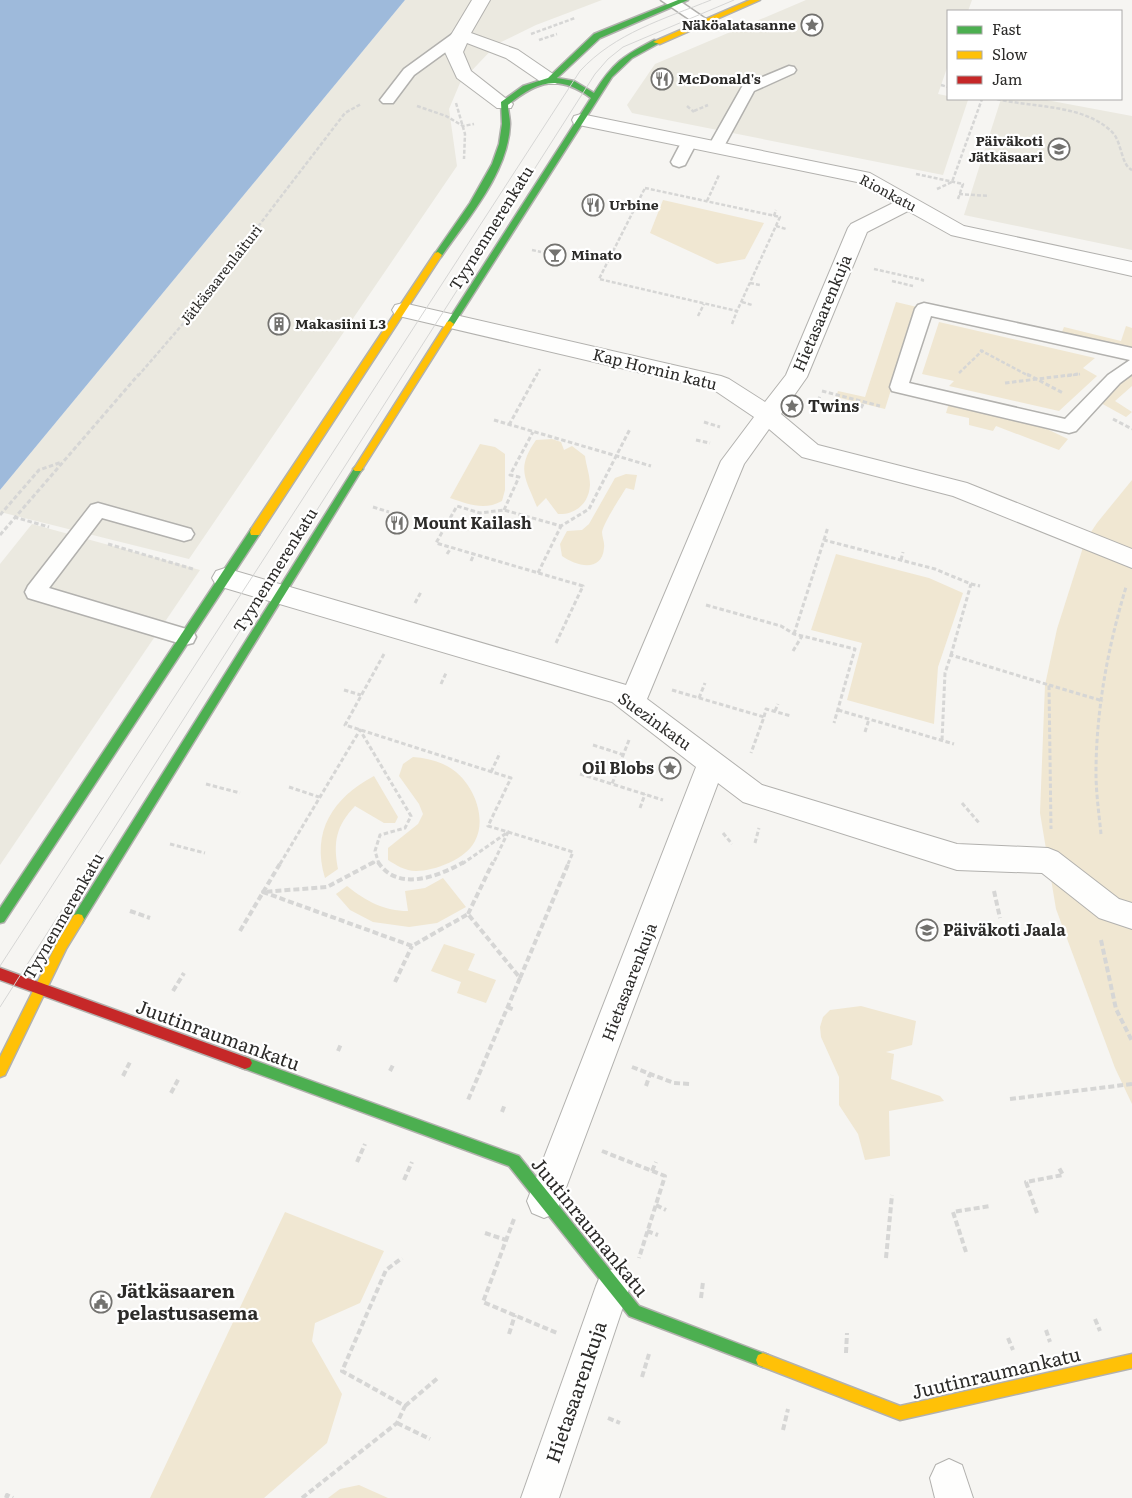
<svg xmlns="http://www.w3.org/2000/svg" width="1132" height="1498" font-family="Literata,serif">
  <rect width="100%" height="100%" fill="#f6f5f2"/>
  <g fill="#ebe9e0">
    <polygon points="405,0 602,0 536,25 497,44 460,83 449,109 457,166 189,559 0,512 0,490"/>
    <polygon points="806,0 972,0 968,11 948,11 948,65 938,94 948,96 948,99 968,100 943,175 632,113 627,105 655,64"/>
    <polygon points="1001,99 1041,99 1132,116 1132,250 964,215"/>
    <polygon points="32,524 200,570 0,865 0,564"/>
  </g>
  <g fill="#f0e7d2">
    <polygon points="663,200 764,223 745,259 717,264 650,233"/>
    <polygon points="896,302 917,307 885,409 836,397 838,391 865,397"/>
    <polygon points="939,322 1095,358 1083,368 1097,376 1059,411 949,386 954,381 922,374"/>
    <polygon points="1126,326 1132,328 1132,348 1062,332 1064,327 1121,341"/>
    <polygon points="1132,374 1132,386 1115,401 1132,412 1126,417 1099,402"/>
    <polygon points="949,403 1030,421 1068,439 1059,450 996,426 993,431 969,425 969,418 946,413"/>
    <path d="M552,439L561,442L564,450L572,446L585,456C586,465 590,475 590,485C589,503 576,515 558,514L546,498L537,507C525,477 516,469 536,440Z"/>
    <path d="M480,444L495,447L505,454V490L502,501C484,511 468,504 450,498Z"/>
    <path d="M626,474L637,475L634,490L626,488C620,498 604,522 602,532C602,537 605,543 604,548C602,573 576,566 562,556L560,544L567,531L582,530L589,524L615,478Z"/>
    <polygon points="1132,480 1132,1104 1115,1068 1056,909 1040,813 1045,685 1057,629 1085,541 1097,523"/>
    <polygon points="836,554 929,578 963,593 938,667 934,724 847,700 862,643 811,630"/>
    <path d="M413,757C428,758 444,762 456,772C474,787 487,818 475,841C466,859 435,871 416,871C405,871 396,865 388,860V848L418,824L423,814L419,804L399,776L403,764Z"/>
    <path d="M374,776L398,817L395,823H384L355,806C336,826 333,842 338,869L325,878C311,831 333,798 374,776Z"/>
    <path d="M443,878L466,907L437,923L409,927L373,922L350,910L336,894L347,886C366,901 384,911 408,911L405,891L425,888Z"/>
    <polygon points="444,944 475,954 468,970 496,980 486,1003 457,993 461,982 431,971"/>
    <polygon points="861,1006 916,1021 912,1045 886,1052 894,1054 891,1079 940,1096 944,1101 889,1111 890,1156 865,1160 858,1134 839,1105 839,1077 821,1037 820,1027 823,1017 830,1010"/>
    <polygon points="285,1212 384,1251 360,1303 315,1323 312,1341 342,1394 327,1443 264,1498 150,1498"/>
    <polygon points="359,1485 388,1498 328,1498 340,1489"/>
  </g>
  <polygon fill="#9ebadb" points="0,0 405,0 0,490"/>
  <g fill="none" stroke-linecap="round" stroke-linejoin="round">
    <g stroke="#b2b1ae" stroke-width="3">
      <g id="lane">
        <polygon points="661,0 678,0 710,22 703,26 698,25"/>
        <polygon points="460,31 465,32 467,35 465,38 414,75 393,103 383,103 380,100 404,69 455,32"/>
        <polygon points="789,66 794,67 796,70 794,73 754,91 722,150 710,150 708,147 743,85"/>
        <polygon points="689,137 697,142 685,165 679,167 673,165 671,162 683,139"/>
        <path d="M924,303L1132,348V374L1120,383L1076,431L1069,433L892,391L890,387L915,309L918,305ZM931,316L1130,360L1108,375L1065,419L909,383Z"/>
        <polygon points="98,503 191,529 194,534 191,539 184,541 102,518 49,588 193,631 196,637 193,643 185,645 28,598 25,592 28,586 91,505"/>
      </g>
    </g>
    <g stroke="#b2b1ae" stroke-width="2">
      <g id="street">
        <polygon points="472,0 490,0 471,33 518,50 556,76 559,80 556,84 544,84 506,58 467,43 463,52 471,71 513,104 511,108 497,108 457,78 445,52 451,35"/>
        <polygon points="581,114 870,173 964,226 1132,262 1132,276 951,235 908,211 867,232 807,377 781,414 818,445 967,483 1132,549 1132,568 953,496 802,457 769,429 744,464 647,699 762,785 957,844 1048,848 1058,852 1119,899 1132,903 1132,929 1099,918 1042,873 957,870 743,802 718,783 561,1201 556,1213 544,1218 532,1213 527,1201 696,767 612,702 225,588 216,585 212,578 216,571 225,568 626,685 721,461 754,417 714,390 403,317 395,315 392,310 395,305 403,303 721,376 729,379 765,402 786,375 848,228 851,224 893,203 857,182 574,124 572,120 574,116"/>
        <polygon points="613,1269 625,1274 630,1286 559,1498 521,1498 596,1286 601,1274"/>
        <polygon points="949,1459 962,1465 973,1498 935,1498 930,1478 936,1465"/>
      </g>
    </g>
    <g stroke="#b2b1ae" stroke-width="3">
      <g id="fast">
        <path d="M678,0H688L600,38L557,78L574,81L594,93C613,63 623,56 654,40L661,42L632,58L612,77L453,326H447L446,324L591,98C559,74 537,81 508,105C508,111 510,118 510,124C509,172 467,219 441,257H435L434,255L470,203L492,164L499,144L502,124L501,102L523,86L548,78L594,34Z"/>
        <polygon points="358,466 361,467 363,469 361,471 82,923 78,924 74,923 72,919 74,915 355,467"/>
        <polygon points="255,528 259,529 260,532 259,535 4,922 0,923 0,908 251,529"/>
        <polygon points="245,1057 519,1156 639,1306 768,1355 770,1360 768,1365 763,1367 629,1316 509,1166 240,1067 238,1063 240,1059"/>
      </g>
    </g>
    <g stroke="#b2b1ae" stroke-width="3">
      <g id="slow">
        <polygon points="750,0 760,0 660,44 653,42"/>
        <polygon points="438,252 442,255 259,535 251,535 250,532 251,529 435,253"/>
        <polygon points="450,321 454,324 361,471 355,471 353,469 355,467 447,322"/>
        <polygon points="78,914 82,915 84,919 82,923 66,949 5,1075 0,1077 0,1057 58,941 74,915"/>
        <polygon points="763,1353 900,1406 1132,1354 1132,1368 900,1420 758,1365 756,1360 758,1355"/>
      </g>
    </g>
    <g stroke="#b2b1ae" stroke-width="3">
      <polygon id="jam" points="0,968 245,1057 250,1059 252,1063 250,1067 245,1069 0,980"/>
    </g>
    <g stroke="#d6d6d5" stroke-width="2.5" stroke-dasharray="4 2" stroke-linecap="butt">
      <polyline points="531,34 575,18"/>
      <polyline points="539,40 557,34"/>
      <polyline points="941,85 948,87"/>
      <path d="M997,99C1034,108 1085,104 1113,133C1122,143 1121,165 1132,170"/>
      <polyline points="456,103 465,134 464,159"/>
      <polyline points="417,106 446,116 463,126 474,124"/>
      <polyline points="687,106 694,112"/>
      <polyline points="694,111 708,105"/>
      <polyline points="916,174 963,184 958,199"/>
      <polygon points="645,188 780,217 737,311 599,279"/>
      <polyline points="937,189 952,182 982,99"/>
      <polyline points="959,194 989,196"/>
      <polyline points="707,201 719,175"/>
      <polyline points="774,216 776,210"/>
      <polyline points="776,226 786,229"/>
      <polyline points="532,250 541,252"/>
      <polyline points="586,254 609,259"/>
      <polyline points="874,269 923,280 922,283"/>
      <polyline points="892,281 913,286"/>
      <polyline points="750,283 760,285"/>
      <polyline points="742,302 752,305"/>
      <polyline points="698,316 704,304"/>
      <polyline points="732,324 737,311"/>
      <polyline points="980,350 1029,376"/>
      <polyline points="959,373 983,350"/>
      <polyline points="138,376 188,318 345,113 361,104"/>
      <polyline points="536,376 540,369"/>
      <polyline points="1067,376 1080,374"/>
    </g>
    <g stroke="#d6d6d5" stroke-width="3" stroke-dasharray="4.5 2.5" stroke-linecap="butt">
      <polyline points="1027,374 1063,393"/>
      <polyline points="1005,383 1078,374"/>
      <polyline points="822,391 880,406"/>
      <polyline points="861,408 864,402"/>
      <polyline points="813,414 820,396"/>
      <polyline points="1113,419 1132,429"/>
      <polyline points="494,420 651,466"/>
      <polyline points="704,422 720,427"/>
      <polyline points="509,425 537,374"/>
      <polyline points="696,440 710,443"/>
      <polyline points="373,507 389,512"/>
      <polyline points="504,510 519,477 510,475 533,432"/>
      <polyline points="0,515 39,470 62,462"/>
      <polyline points="14,517 49,527"/>
      <polyline points="0,535 139,374"/>
      <polyline points="824,540 828,527"/>
      <polyline points="108,544 193,569"/>
      <polyline points="447,554 451,548"/>
      <polyline points="901,560 903,552"/>
      <polyline points="471,561 474,554"/>
      <polyline points="538,573 561,526"/>
      <polyline points="971,584 980,586"/>
      <polyline points="415,603 421,592"/>
      <polyline points="706,605 781,626 794,634 855,649 834,723"/>
      <polyline points="794,634 824,540 935,569 971,584 951,655"/>
      <polyline points="556,643 583,586 436,543 457,506 480,513 504,510 561,526 589,509 630,429"/>
      <polyline points="793,651 802,636"/>
      <polyline points="384,654 345,725 511,778 488,826 508,832 493,864"/>
      <polyline points="441,684 446,673"/>
      <polyline points="1049,685 1103,701"/>
      <polyline points="344,690 361,695"/>
      <polyline points="672,690 764,717 751,753"/>
      <polyline points="699,698 705,683"/>
      <polyline points="838,710 954,744"/>
      <polyline points="775,711 778,704"/>
      <polyline points="764,717 766,709 791,716"/>
      <polyline points="865,732 869,719"/>
      <polyline points="629,740 612,784 663,800"/>
      <polyline points="942,740 945,673 951,655 1049,685 1051,829"/>
      <polyline points="593,745 624,755"/>
      <polyline points="491,772 500,753"/>
      <polyline points="580,774 612,784"/>
      <polyline points="206,784 240,793"/>
      <polyline points="289,787 319,797"/>
      <polyline points="962,803 980,824"/>
      <polyline points="640,808 645,794"/>
      <polyline points="723,833 732,844"/>
      <path d="M1101,834C1099,814 1096,793 1096,773C1096,710 1108,647 1126,587"/>
      <polyline points="755,843 759,828"/>
      <polyline points="170,844 205,853"/>
      <polyline points="280,864 360,730 411,816 405,828 380,835 375,851 379,864"/>
      <polyline points="371,864 376,861"/>
      <polyline points="462,864 508,832 573,852 568,864"/>
    </g>
    <g stroke="#d6d6d5" stroke-width="4" stroke-dasharray="6 3" stroke-linecap="butt">
      <polyline points="374,862 327,887 263,892 412,946 468,914 520,978 468,1100"/>
      <path d="M378,862C398,893 439,876 464,862"/>
      <polyline points="994,891 1000,918"/>
      <polyline points="130,911 150,918"/>
      <polyline points="468,914 493,862"/>
      <polyline points="240,931 281,862"/>
      <polyline points="1101,940 1116,1009 1132,1041"/>
      <polyline points="520,978 569,862"/>
      <polyline points="395,982 412,946"/>
      <polyline points="173,991 184,973"/>
      <polyline points="507,1007 515,1010"/>
      <polyline points="338,1051 341,1044"/>
      <polyline points="632,1067 674,1083 690,1084"/>
      <polyline points="390,1071 394,1063"/>
      <polyline points="123,1076 131,1060"/>
      <polyline points="646,1086 650,1074"/>
      <polyline points="171,1093 179,1078"/>
      <polyline points="1010,1099 1132,1084"/>
      <polyline points="502,1112 505,1104"/>
      <polyline points="602,1151 665,1176 639,1258"/>
      <polyline points="357,1162 365,1144"/>
      <polyline points="652,1171 656,1162"/>
      <polyline points="404,1180 412,1162"/>
      <polyline points="656,1205 666,1210"/>
      <polyline points="1037,1213 1026,1182 1063,1175 1058,1166"/>
      <polyline points="514,1219 483,1302 557,1333"/>
      <polyline points="647,1231 658,1235"/>
      <polyline points="485,1233 506,1240"/>
      <polyline points="966,1252 953,1212 990,1206"/>
      <polyline points="886,1258 892,1195"/>
      <polyline points="701,1298 703,1282"/>
      <polyline points="1095,1319 1100,1331"/>
      <polyline points="1046,1330 1050,1342"/>
      <polyline points="509,1334 515,1315"/>
      <polyline points="1008,1338 1013,1350"/>
      <polyline points="846,1353 847,1333"/>
      <polyline points="642,1377 649,1354"/>
      <polyline points="405,1406 439,1377"/>
      <polyline points="608,1418 620,1423"/>
      <polyline points="397,1423 430,1439"/>
      <polyline points="783,1430 788,1409"/>
      <polyline points="6,1498 7,1495 13,1498"/>
      <polyline points="302,1498 397,1423 405,1406 342,1371 386,1270 402,1258"/>
    </g>
    <use href="#lane" fill="#fefefd" fill-rule="evenodd"/>
    <use href="#street" fill="#fefefd" fill-rule="evenodd"/>
    <use href="#fast" fill="#4caf50" fill-rule="evenodd"/>
    <use href="#slow" fill="#ffc107" fill-rule="evenodd"/>
    <use href="#jam" fill="#c62828" fill-rule="evenodd"/>
    <g stroke="#d6d6d5" stroke-width="1">
      <path d="M0,966L580,71C615,33 664,19 711,0"/>
      <polyline points="0,1007 595,74 608,59 623,47 734,0"/>
    </g>
  </g>
  <defs>
    <g id="sight-ring" transform="scale(1.125)"><circle r="9.5" fill="#fff" stroke="#73726f" stroke-width="1.5"/><path d="M0-6L1.8-2.2L6-1.7L2.9 1.2L3.7 5.4L0 3.3L-3.7 5.4L-2.9 1.2L-6-1.7L-1.8-2.2Z" fill="#73726f"/></g>
    <g id="restaurant-ring" transform="scale(1.125)"><circle r="9.5" fill="#fff" stroke="#73726f" stroke-width="1.5"/><path d="M-5-6h1v4h1v-4h1v4h1v-4h1v5L-1.5 .5V6h-2V.5L-5-1ZM5-6V6H3V1.5H1.5Q1.5-4 5-6Z" fill="#73726f"/></g>
    <g id="school-ring" transform="scale(1.125)"><circle r="9.5" fill="#fff" stroke="#73726f" stroke-width="1.5"/><path d="M0-5L7-2L0 1L-7-2ZM-4 1L0 2.5L4 1V4Q0 6-4 4Z" fill="#73726f"/></g>
    <g id="bar-ring" transform="scale(1.125)"><circle r="9.5" fill="#fff" stroke="#73726f" stroke-width="1.5"/><path d="M-6-5H6L.8 .8V4.5H3.5V6h-7V4.5H-.8V.8Z" fill="#73726f"/></g>
    <g id="building-ring" transform="scale(1.125)"><circle r="9.5" fill="#fff" stroke="#73726f" stroke-width="1.5"/><path d="M-4-6H4V6H1V3H-1V6H-4ZM-2.5-4.3h1.7v1.8h-1.7ZM.8-4.3h1.7v1.8H.8ZM-2.5-1h1.7V.8h-1.7ZM.8-1h1.7V.8H.8Z" fill="#73726f"/></g>
    <g id="civic-ring" transform="scale(1.125)"><circle r="9.5" fill="#fff" stroke="#73726f" stroke-width="1.5"/><path d="M-.6-6.5H3V-4.5H.6V-3L4-1V1h2V6H-6V1h2V-1L-.6-3ZM-1.2 2.5V6h2.4V2.5Z" fill="#73726f"/></g>
  </defs>
  <g fill-rule="evenodd">
    <use href="#sight-ring" x="812" y="25"/>
    <use href="#restaurant-ring" x="662" y="79"/>
    <use href="#school-ring" x="1059" y="149"/>
    <use href="#restaurant-ring" x="593" y="205"/>
    <use href="#bar-ring" x="555" y="255"/>
    <use href="#building-ring" x="279" y="324"/>
    <use href="#sight-ring" x="792" y="406"/>
    <use href="#restaurant-ring" x="397" y="523"/>
    <use href="#sight-ring" x="670" y="768"/>
    <use href="#school-ring" x="927" y="930"/>
    <use href="#civic-ring" x="101" y="1302"/>
  </g>
  <g text-anchor="middle" stroke-width="4.5" stroke-linejoin="round" paint-order="stroke">
    <g font-size="14" font-weight="bold" fill="#2c2b29" stroke="#fff" text-anchor="start">
      <text x="796" y="30" text-anchor="end">Näköalatasanne</text>
      <text x="678" y="84">McDonald's</text>
      <text x="1043" y="146" text-anchor="end">Päiväkoti<tspan x="1043" dy="16">Jätkäsaari</tspan></text>
      <text x="609" y="210">Urbine</text>
      <text x="571" y="260">Minato</text>
      <text x="295" y="329">Makasiini L3</text>
    </g>
    <g font-size="14" fill="#2c2b29" stroke="#fff">
      <text transform="translate(888 193) rotate(28)" y="5">Rionkatu</text>
      <text transform="translate(221 275) rotate(-52)" y="5">Jätkäsaarenlaituri</text>
    </g>
    <g font-size="16" fill="#2c2b29" stroke="#fff">
      <text transform="translate(491 228) rotate(-58)" y="6">Tyynenmerenkatu</text>
      <text transform="translate(822 313) rotate(-67)" y="6">Hietasaarenkuja</text>
      <text transform="translate(655 369) rotate(14)" y="6">Kap Hornin katu</text>
      <text transform="translate(275 570) rotate(-58)" y="6">Tyynenmerenkatu</text>
      <text transform="translate(655 721) rotate(36)" y="6">Suezinkatu</text>
      <text transform="translate(63 916) rotate(-60)" y="6">Tyynenmerenkatu</text>
      <text transform="translate(629 982) rotate(-69)" y="6">Hietasaarenkuja</text>
    </g>
    <g font-size="16" font-weight="bold" fill="#2c2b29" stroke="#fff" text-anchor="start">
      <text x="808" y="412">Twins</text>
      <text x="413" y="529">Mount Kailash</text>
      <text x="654" y="774" text-anchor="end">Oil Blobs</text>
      <text x="943" y="936">Päiväkoti Jaala</text>
    </g>
    <g font-size="19" fill="#2c2b29" stroke="#fff">
      <text transform="translate(218 1035) rotate(20)" y="7">Juutinraumankatu</text>
      <text transform="translate(590 1227) rotate(51)" y="7">Juutinraumankatu</text>
      <text transform="translate(996 1373) rotate(-13)" y="7">Juutinraumankatu</text>
      <text transform="translate(576 1392) rotate(-71)" y="7">Hietasaarenkuja</text>
    </g>
    <g font-size="19" font-weight="bold" fill="#2c2b29" stroke="#fff" text-anchor="start">
      <text x="117" y="1298">Jätkäsaaren<tspan x="117" dy="22">pelastusasema</tspan></text>
    </g>
  </g>
  <rect x="947" y="10" width="175" height="90" fill="#ffffff" stroke="#abaaa9"/>
  <rect x="957" y="26" width="25" height="8" fill="#4caf50" stroke="#abaaa9"/>
  <text x="992" y="35" font-size="15" fill="#2c2b29">Fast</text>
  <rect x="957" y="51" width="25" height="8" fill="#ffc107" stroke="#abaaa9"/>
  <text x="992" y="60" font-size="15" fill="#2c2b29">Slow</text>
  <rect x="957" y="76" width="25" height="8" fill="#c62828" stroke="#abaaa9"/>
  <text x="992" y="85" font-size="15" fill="#2c2b29">Jam</text>
</svg>
